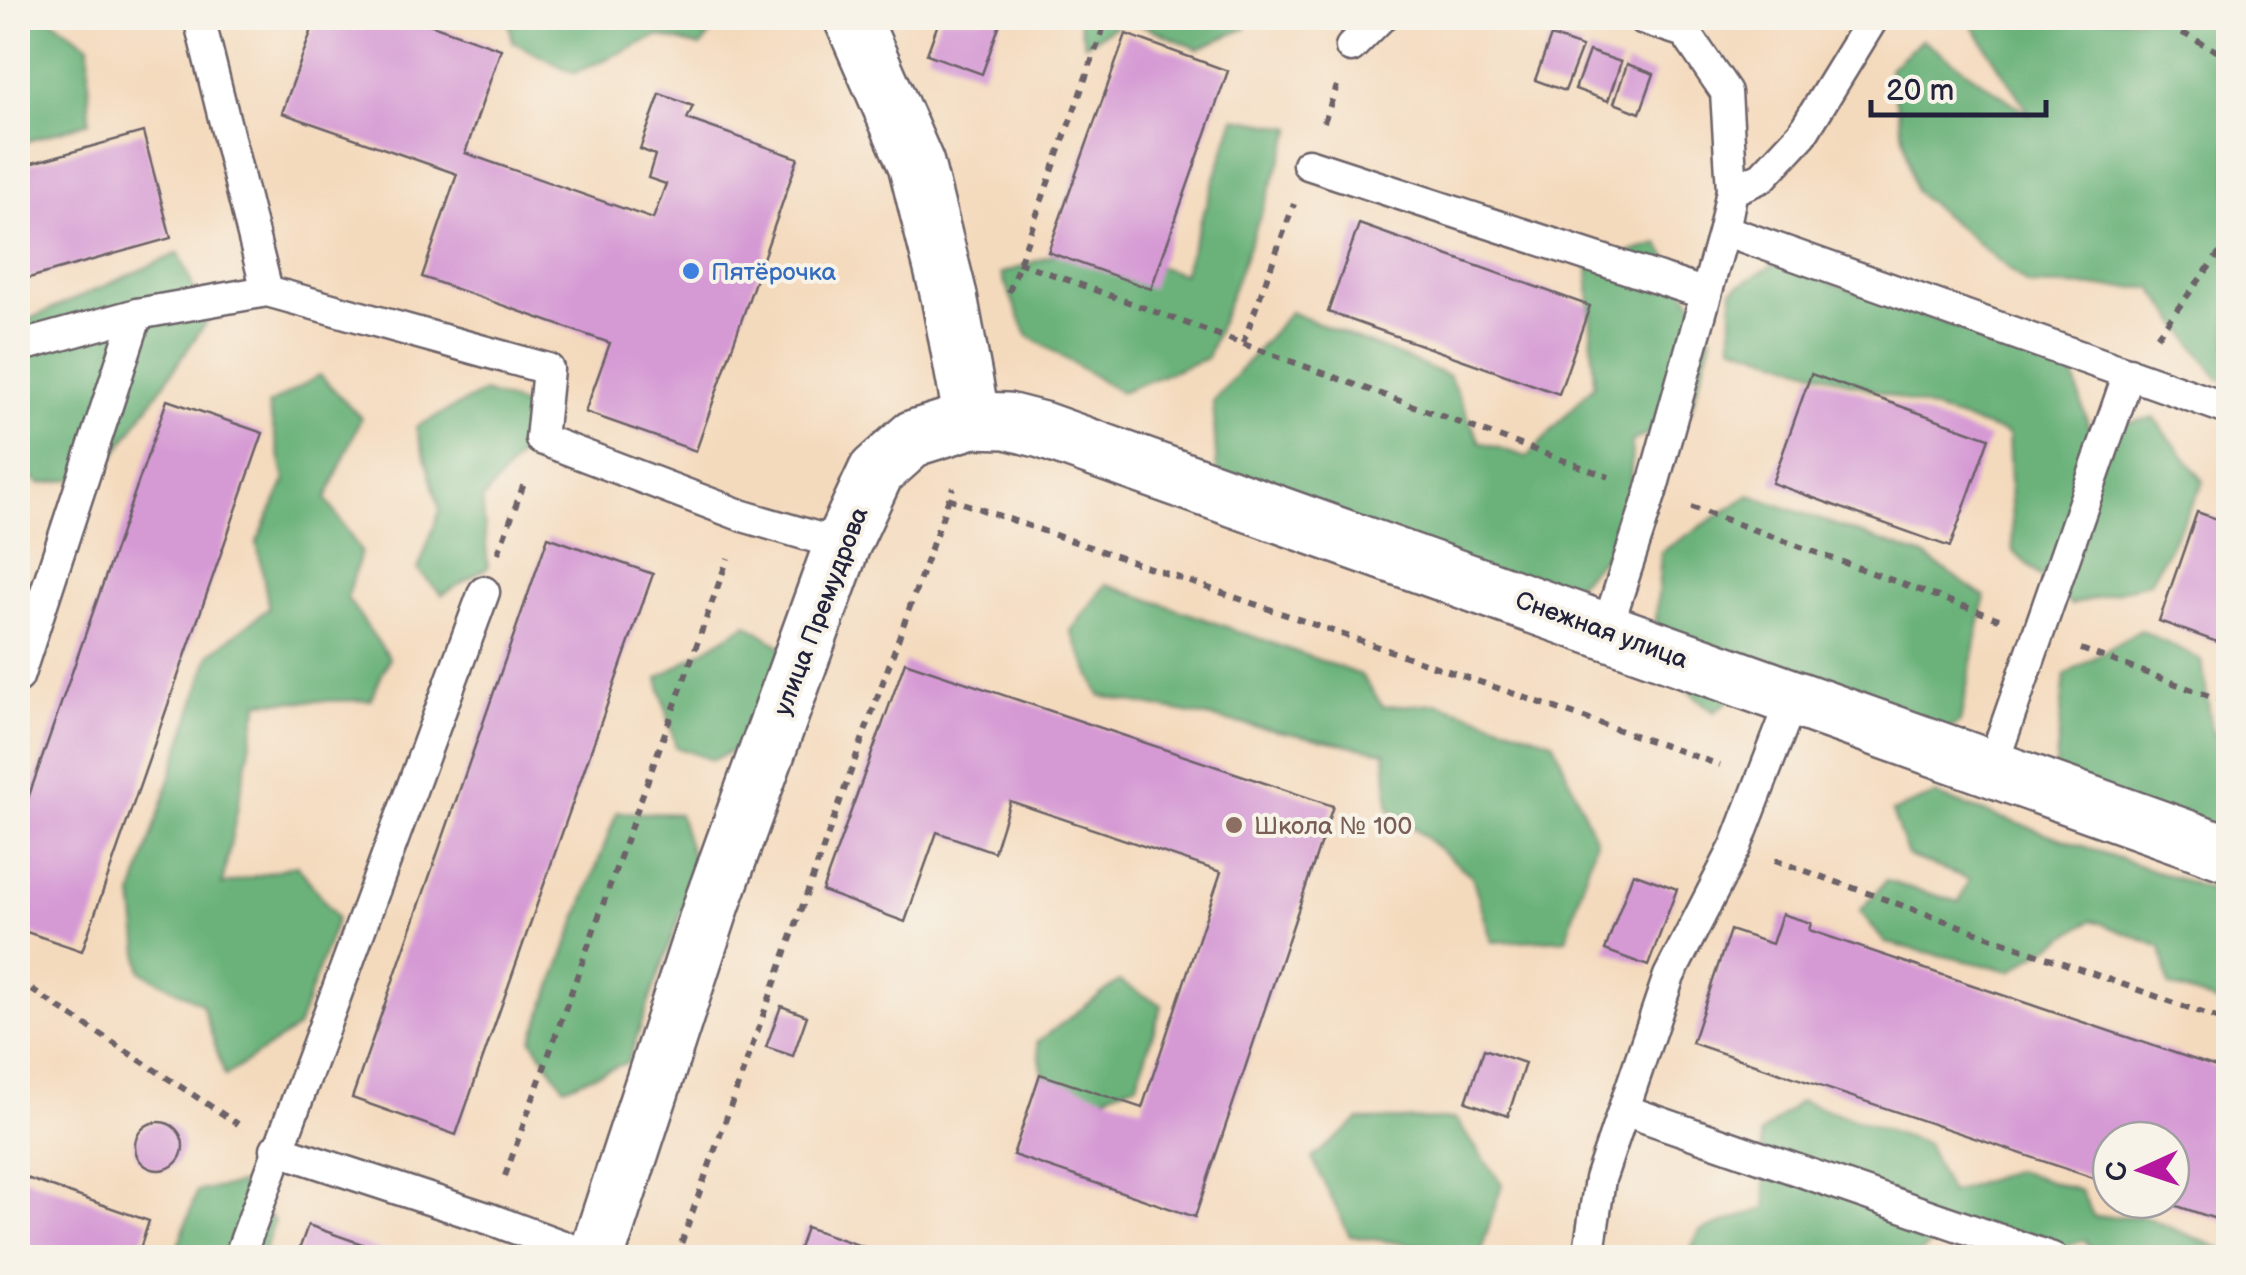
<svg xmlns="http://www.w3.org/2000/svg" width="2246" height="1275" font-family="'Balsamiq Sans',sans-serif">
  <rect width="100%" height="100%" fill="#f7f3e8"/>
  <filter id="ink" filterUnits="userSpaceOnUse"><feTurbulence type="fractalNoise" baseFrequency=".01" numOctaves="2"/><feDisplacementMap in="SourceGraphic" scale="20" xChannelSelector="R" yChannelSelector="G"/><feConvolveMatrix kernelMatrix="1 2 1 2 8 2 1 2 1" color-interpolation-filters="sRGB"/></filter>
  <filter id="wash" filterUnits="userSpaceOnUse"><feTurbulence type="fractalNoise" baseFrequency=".0048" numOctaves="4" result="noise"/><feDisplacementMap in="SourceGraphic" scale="40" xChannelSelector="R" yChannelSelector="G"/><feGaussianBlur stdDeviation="2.25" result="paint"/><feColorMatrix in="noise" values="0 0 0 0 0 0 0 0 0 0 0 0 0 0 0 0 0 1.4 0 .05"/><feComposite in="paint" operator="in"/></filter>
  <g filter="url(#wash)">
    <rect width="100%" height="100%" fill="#f4dabd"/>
    <g fill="#6bb27a" stroke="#466a5a" stroke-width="2.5">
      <polygon points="18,18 50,18 89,45 89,122 18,144"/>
      <polygon points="508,18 723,18 701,47 658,36 574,73 513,42"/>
      <polygon points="1078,18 1244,18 1246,28 1198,49 1128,19 1085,44"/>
      <polygon points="1968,18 2228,18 2228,381 2219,379 2152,288 2028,285 1915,191 1889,69 1922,39 2031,116"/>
      <polygon points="1235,118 1293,128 1207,358 1120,392 1027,335 1001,274 1082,244 1183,274"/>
      <polygon points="1659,244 1712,338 1689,415 1632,441 1629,533 1562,598 1219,505 1213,402 1290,312 1449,376 1480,442 1527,457 1594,385 1588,264"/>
      <polygon points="179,253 207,321 101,475 40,484 18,467 18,324"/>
      <polygon points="1775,264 2071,366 2089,428 2154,418 2204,482 2150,582 2071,605 2013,551 2008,434 1732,344 1732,290"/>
      <polygon points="320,375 361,418 326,499 361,552 347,598 389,658 371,700 259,702 222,885 297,865 337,918 297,1028 225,1076 202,1004 141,971 133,895 210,654 269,608 257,542 285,481 268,405"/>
      <polygon points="484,392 553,416 482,500 488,567 442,595 418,570 440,510 416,427"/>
      <polygon points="1750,495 1924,556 1985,597 1960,722 1908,757 1775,666 1714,712 1653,662 1661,552"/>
      <polygon points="1106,584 1361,675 1383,707 1438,703 1553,741 1596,840 1566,939 1492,942 1472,876 1389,808 1385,752 1100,696 1071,631"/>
      <polygon points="747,624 786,650 783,728 712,760 676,747 658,678"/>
      <polygon points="2141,630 2202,661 2212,731 2228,742 2228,852 2052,804 2065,675"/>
      <polygon points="1935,795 2228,896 2228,1006 2169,986 2161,947 2092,920 2011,971 1885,943 1860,911 1886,881 1959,902 1969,879 1908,856 1892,812"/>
      <polygon points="617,812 679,814 696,869 628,1062 564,1087 532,1040"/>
      <polygon points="1119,981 1162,1005 1137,1083 1051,1116 1037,1042"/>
      <polygon points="1800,1101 1927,1144 1950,1193 2015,1170 2081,1191 2094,1217 2143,1216 2224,1250 2225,1257 2095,1257 2085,1240 2033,1257 1946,1229 1917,1257 1690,1258 1687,1255 1700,1231 1767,1208 1760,1135"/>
      <polygon points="1455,1119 1502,1184 1480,1254 1350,1236 1312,1158 1359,1120"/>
      <polygon points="245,1183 274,1222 262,1257 174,1258 197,1191"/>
    </g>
    <g id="blocks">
      <g fill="#d59ad4">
        <polygon points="316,18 412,18 501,49 465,153 653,219 666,184 648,178 655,155 640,149 660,94 693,106 687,119 798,158 696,451 585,412 610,343 422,277 457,174 282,113"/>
        <polygon points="940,18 1002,18 982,74 927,54"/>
        <polygon points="1126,34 1228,71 1151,289 1048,252"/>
        <polygon points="1551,36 1582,47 1565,91 1535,80"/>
        <polygon points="1589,51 1621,62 1608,101 1575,89"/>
        <polygon points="1627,64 1654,74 1640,113 1614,103"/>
        <polygon points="143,132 171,238 18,281 18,167"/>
        <polygon points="1359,224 1590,306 1559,394 1328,312"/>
        <polygon points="1811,374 1989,438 1950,547 1772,483"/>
        <polygon points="167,400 263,433 82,951 18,929 18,827"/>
        <polygon points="2197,512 2228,523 2228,646 2159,621"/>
        <polygon points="548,537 653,574 456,1135 352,1098"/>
        <polygon points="905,662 1333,806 1195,1217 1013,1155 1040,1074 1142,1108 1221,872 1010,801 994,852 937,832 905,922 822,891"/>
        <polygon points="1633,873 1677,889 1648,966 1605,950"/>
        <polygon points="1782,914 1811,923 1809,930 2228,1071 2228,1223 2162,1201 2171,1200 2171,1140 2111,1140 2111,1184 1692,1043 1730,930 1772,944"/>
        <polygon points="781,1006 807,1016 793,1056 766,1047"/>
        <polygon points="1484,1049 1525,1063 1508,1116 1466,1102"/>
        <circle cx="159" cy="1146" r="24"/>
        <polygon points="18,1175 149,1221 137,1258 18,1258"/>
        <polygon points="308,1225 399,1257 399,1258 296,1258"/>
        <polygon points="806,1227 870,1249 867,1258 796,1258"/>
      </g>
    </g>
  </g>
  <g filter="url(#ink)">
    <use href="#blocks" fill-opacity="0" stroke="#6c6268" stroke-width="2.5"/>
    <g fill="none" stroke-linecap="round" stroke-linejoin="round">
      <g stroke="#6c6268" stroke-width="35">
        <g id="service">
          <polyline points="199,18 267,291"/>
          <polyline points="1351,47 1380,18"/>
          <polyline points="1308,164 1706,294"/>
          <polyline points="1732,190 1762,177 1802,134 1873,18"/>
          <polyline points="1724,230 2228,409"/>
          <polyline points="18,347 137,314 267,291 548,369 541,439 743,516 842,545"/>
          <polyline points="1606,631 1651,492 1724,230 1732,190 1726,92 1685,32 1642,18"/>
          <polyline points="18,677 137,314"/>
          <polyline points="1991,769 2129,373"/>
          <polyline points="1624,1110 2052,1258"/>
          <polyline points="276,1149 490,1219 595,1258"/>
          <polyline points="239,1258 484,592"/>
          <polyline points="1588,1258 1600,1179 1669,976 1736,846 1793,698"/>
        </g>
      </g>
      <g stroke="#6c6268" stroke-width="60">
        <polyline id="minor" points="596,1258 713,901 842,545 876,472 914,438 972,420 949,296 916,164 852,18"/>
      </g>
      <g stroke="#6c6268" stroke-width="60">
        <polyline id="tertiary" points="972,420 1007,421 1042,430 2228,853"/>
      </g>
      <g stroke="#6c6268" stroke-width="6" stroke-dasharray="8 8" stroke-linecap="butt">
        <polyline points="2154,18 2228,57"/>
        <polyline points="1324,122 1337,86"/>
        <polyline points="1018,262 1609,477"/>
        <polyline points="1009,292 1107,18"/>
        <polyline points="2157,336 2228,242"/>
        <polyline points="1243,343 1294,204"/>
        <polyline points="948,498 1720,765"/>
        <polyline points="1691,507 1999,619"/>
        <polyline points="498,553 525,481"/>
        <polyline points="2081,649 2228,703"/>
        <polyline points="1775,860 2228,1022"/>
        <polyline points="18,981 238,1124"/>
        <polyline points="505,1176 728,558"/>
        <polyline points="676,1258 953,487"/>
      </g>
      <use href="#service" stroke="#fff" stroke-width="30"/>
      <use href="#minor" stroke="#fff" stroke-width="55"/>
      <use href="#tertiary" stroke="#fff" stroke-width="55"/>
    </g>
  </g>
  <circle fill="#3f7fe0" stroke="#f7f3e8" stroke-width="4" cx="691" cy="271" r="10"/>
  <circle fill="#8d6e63" stroke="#f7f3e8" stroke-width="4" cx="1234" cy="825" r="10"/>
  <g text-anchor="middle" stroke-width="8" stroke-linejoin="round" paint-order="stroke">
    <g font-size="25" fill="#366cbe" stroke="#f7f3e8" text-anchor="start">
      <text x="711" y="280">Пятёрочка</text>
    </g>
    <g font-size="25" fill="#22223b" stroke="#f7f3e8">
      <text transform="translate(820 611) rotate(-69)" y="9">улица Премудрова</text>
      <text transform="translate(1602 629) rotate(20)" y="9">Снежная улица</text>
    </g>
    <g font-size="25" fill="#785e54" stroke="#f7f3e8" text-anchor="start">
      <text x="1254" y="834">Школа № 100</text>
    </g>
  </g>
  <rect width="2246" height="1275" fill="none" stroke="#f7f3e8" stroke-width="60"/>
  <g transform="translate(2141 1170) rotate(267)"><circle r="48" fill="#f7f3e8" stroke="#a29fa3" stroke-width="2.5"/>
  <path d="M0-8L18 38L0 25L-18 38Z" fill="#b5179e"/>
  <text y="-15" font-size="28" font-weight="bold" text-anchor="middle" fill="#22223b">С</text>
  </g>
  <path d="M1871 100v15h175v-15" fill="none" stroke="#22223b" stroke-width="5"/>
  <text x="1886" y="100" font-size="30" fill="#22223b" stroke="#f7f3e8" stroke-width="8" paint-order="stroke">20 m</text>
</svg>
